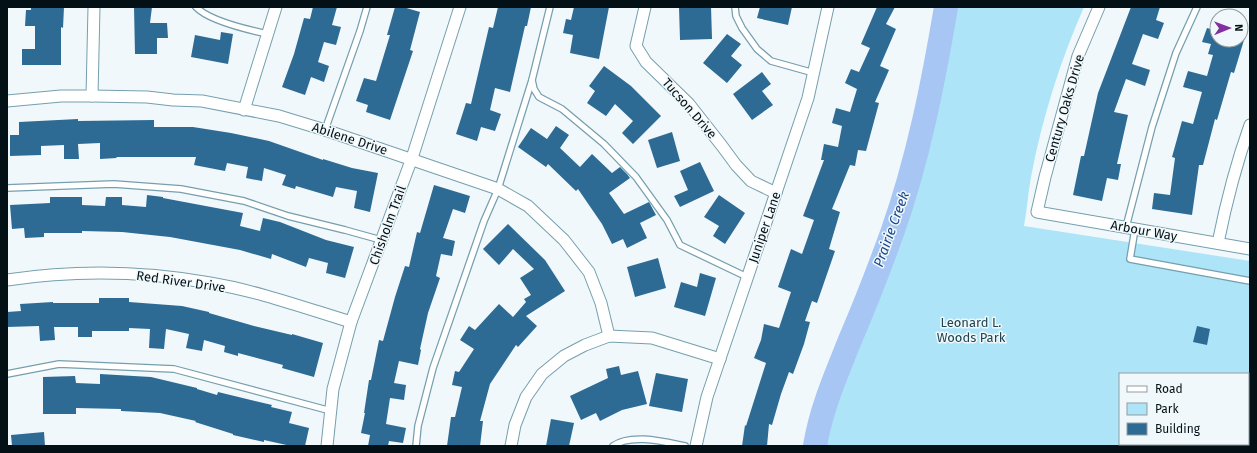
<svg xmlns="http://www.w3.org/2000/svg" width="1257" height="453" font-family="'Fira Sans',sans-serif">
  <rect width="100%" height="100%" fill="#f0f8fb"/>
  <path fill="#ade4f8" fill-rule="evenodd" d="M937,7H1084C1060,61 1042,119 1031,177C1028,193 1027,210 1024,226L1250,261V446H809L812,418L854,306L884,234L920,109ZM1120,374H1248V444H1120Z"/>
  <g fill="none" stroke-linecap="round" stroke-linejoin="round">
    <path stroke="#a8c6f4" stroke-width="24" d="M815,446C821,409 836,375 850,340C865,305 879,269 892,233C918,160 933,84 946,7"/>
  </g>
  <g fill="#2d6b94">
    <polygon points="31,7 64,7 63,28 61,27 61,65 22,65 22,49 35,49 35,26 25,26 26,10 31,10"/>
    <polygon points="134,7 152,7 150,23 167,23 168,38 157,38 157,54 135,54"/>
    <polygon points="313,7 337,7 332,25 341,27 336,45 324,42 318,62 329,66 324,82 311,77 305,95 282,87 294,54 304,18 310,19"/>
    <polygon points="395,7 403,7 420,12 410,50 413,51 390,120 366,112 368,105 356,101 364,78 376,81 390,35 387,35"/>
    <polygon points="498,7 531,7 527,26 525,26 510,92 495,88 490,110 501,114 495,131 481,127 477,141 456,134 466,103 471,104 489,27 493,28"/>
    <polygon points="574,7 609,7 599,59 570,53 573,35 563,33 566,19 571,20"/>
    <polygon points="679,7 711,7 712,39 680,40"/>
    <polygon points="760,7 792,7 788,25 757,18"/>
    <polygon points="877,7 895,7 886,24 896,29 880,66 889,70 875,102 879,103 866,151 858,150 855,166 850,165 832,209 840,212 829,249 835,251 817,303 812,301 805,321 810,322 804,344 793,374 789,372 781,394 772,425 769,424 767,446 742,446 745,425 746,426 766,363 754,358 761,340 764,324 779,328 791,292 778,287 791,249 802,254 814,220 803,216 824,160 821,160 824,144 838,147 842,126 832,123 836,108 850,112 857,89 845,83 851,69 859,72 870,48 861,44"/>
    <polygon points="1131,7 1160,7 1156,20 1164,23 1158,39 1143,34 1132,64 1150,70 1145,86 1126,79 1114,112 1128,115 1117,164 1121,164 1118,180 1107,178 1102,201 1073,195 1081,156 1084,156 1098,93"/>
    <polygon points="1207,28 1217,31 1217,40 1244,40 1234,73 1231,72 1217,120 1215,119 1203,165 1199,165 1192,215 1152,209 1154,193 1170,195 1175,158 1172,157 1182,121 1193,124 1202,92 1183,87 1188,71 1207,76 1213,55 1208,54 1211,44 1202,42"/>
    <polygon points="221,32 233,34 228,64 191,57 195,35 220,40"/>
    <polygon points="727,34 741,44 731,56 742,65 727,83 703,63"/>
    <polygon points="604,66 631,86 661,116 633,144 622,133 633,121 615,104 606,116 587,103 595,91 589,86"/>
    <polygon points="762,72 771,84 762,91 773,105 752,120 733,94"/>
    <polygon points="78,119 78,121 154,120 154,127 193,127 231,133 269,141 323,160 323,159 352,168 378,173 370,212 354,208 357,191 336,187 333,197 296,186 295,189 282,185 286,175 264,168 262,181 246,178 248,167 227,163 225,171 194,165 196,157 116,157 117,158 100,159 100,143 78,144 79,159 64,159 64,145 41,146 41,155 10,156 10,135 19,135 19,122"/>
    <polygon points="556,126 569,135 560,148 580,167 592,154 612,173 620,167 627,174 630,178 609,193 624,214 649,202 656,215 640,223 647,238 627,248 623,239 612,244 602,224 578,189 576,191 548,164 546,167 518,147 531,128 547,139"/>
    <polygon points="672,132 680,161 657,168 648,140"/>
    <polygon points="700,162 714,191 680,207 674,196 688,190 680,171"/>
    <polygon points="434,185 470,196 465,213 453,209 443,238 455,241 452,256 441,254 436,276 440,278 428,313 420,349 421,350 418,365 399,361 394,383 406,385 404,400 390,398 386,424 406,428 403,443 389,441 388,446 368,446 370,435 361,433 365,413 364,413 369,380 371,380 379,340 383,341 395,297 405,266 409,267 417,232 420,233"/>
    <polygon points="147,195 163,197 163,198 243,213 240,226 260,231 263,218 280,222 326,240 354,247 345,278 326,273 328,263 309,258 306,267 272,254 271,259 240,250 170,237 122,232 82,231 82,233 44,233 44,237 25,238 24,228 12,229 10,205 50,203 50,197 82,197 82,205 105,206 106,197 122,197 122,205 146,207"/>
    <polygon points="719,195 745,213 725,244 713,236 719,226 704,217"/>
    <polygon points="508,224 545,260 565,291 526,316 537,326 518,347 516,345 490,384 480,421 483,421 480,446 447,446 451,417 455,417 462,387 452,385 455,371 459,372 474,349 460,340 469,326 475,330 499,304 513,317 526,302 524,299 531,295 520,278 534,269 513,249 499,265 483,249"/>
    <polygon points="658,258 666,288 635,297 627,267"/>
    <polygon points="700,273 716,278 705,316 674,307 681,282 697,287"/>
    <polygon points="99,298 129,298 129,302 182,306 209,312 209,313 254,326 292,335 292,334 323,343 314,377 282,368 283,365 238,353 238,356 224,352 225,346 204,340 202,351 186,348 189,334 166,329 164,349 149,348 150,329 129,328 129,331 92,331 92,337 78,337 78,327 54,327 55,340 40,341 39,326 7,327 7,312 21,311 20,304 53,302 53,303 99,303"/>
    <polygon points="1197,326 1210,329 1207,345 1193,342"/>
    <polygon points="619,366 621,375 638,371 647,404 622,410 600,421 596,413 581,420 570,396 608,378 606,369"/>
    <polygon points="656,373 688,379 682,412 649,406"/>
    <polygon points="100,374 151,377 197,388 197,389 217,395 218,392 272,405 271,407 292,412 289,423 309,428 305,446 291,446 264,440 264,442 233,435 233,434 195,422 196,421 160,413 121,411 121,409 76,408 76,414 43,414 43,377 75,376 76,383 100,384"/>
    <polygon points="551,419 574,423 569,446 546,446"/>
    <polygon points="44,432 45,446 12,446 11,435"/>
  </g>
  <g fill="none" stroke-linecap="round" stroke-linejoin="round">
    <g stroke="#769fae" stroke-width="8">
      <g id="service">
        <path d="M196,7C209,21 249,30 268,34"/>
        <polyline points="550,7 532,80 534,89 539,97 562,109 604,144 636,177 667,220 680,245 747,277"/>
        <polyline points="735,7 736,16 742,28 757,49 771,61 814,73"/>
        <polyline points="325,130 360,31 367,7"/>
        <polyline points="7,188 114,184 181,189 244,201 288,216 345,230 381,240"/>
        <polyline points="1126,227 1152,127 1176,53 1197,7"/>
        <polyline points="1135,229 1130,259 1250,281"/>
        <polyline points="7,374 59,364 174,369 331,411"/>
        <polyline points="416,446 418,426 433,368 484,221 498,189 532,80"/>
        <path d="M613,446C631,433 665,442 685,446"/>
      </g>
    </g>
    <g stroke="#769fae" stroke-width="13">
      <g id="minor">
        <polyline points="645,7 636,46 646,62 689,104 722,146 736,165 751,181 776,193"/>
        <polyline points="1099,7 1078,56 1045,177 1037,212 1250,249"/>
        <polyline points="92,96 94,7"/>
        <polyline points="7,101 61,96 92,96 147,97 173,100 202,101 279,116 325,130 498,189 528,206 564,240 589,272 601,303 609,336"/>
        <polyline points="244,110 276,7"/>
        <path d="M1218,243C1226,203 1236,164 1250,125"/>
        <path d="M7,280C74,270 144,271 210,283C258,291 305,308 351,322"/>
        <polyline points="327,446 333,389 351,322 412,158 460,7"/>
        <polyline points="511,446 515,425 526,397 542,374 564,356 585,345 609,336 652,338 720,359"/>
        <polyline points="696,446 707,397 808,98 828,7"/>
      </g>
    </g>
    <use href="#service" stroke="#fff" stroke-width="5.5"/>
    <use href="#minor" stroke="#fff" stroke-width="11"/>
  </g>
  <g text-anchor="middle" stroke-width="3" stroke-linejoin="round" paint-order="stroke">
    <g font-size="13" fill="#031116" stroke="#f0f8fb">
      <text transform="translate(690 108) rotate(49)" y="5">Tucson Drive</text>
      <text transform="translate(1064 108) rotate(-74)" y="5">Century Oaks Drive</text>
      <text transform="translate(350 138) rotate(18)" y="5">Abilene Drive</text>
      <text transform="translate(387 225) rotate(-70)" y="5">Chisholm Trail</text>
      <text transform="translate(764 227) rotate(-71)" y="5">Juniper Lane</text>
      <text transform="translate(1144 230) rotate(10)" y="5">Arbour Way</text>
      <text transform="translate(181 281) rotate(8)" y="5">Red River Drive</text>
    </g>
    <g font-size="13" fill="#1d4450" stroke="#f0f8fb">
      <text x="971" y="327">Leonard L.<tspan x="971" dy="15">Woods Park</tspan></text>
    </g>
    <g font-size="14" font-style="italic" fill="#1d478a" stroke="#f0f8fb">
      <text transform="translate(891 229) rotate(-70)" y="5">Prairie Creek</text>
    </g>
  </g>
  <rect width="1257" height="453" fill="none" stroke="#031116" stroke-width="16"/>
  <rect x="1119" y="373" width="130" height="72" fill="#f0f8fb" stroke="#919c9f"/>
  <rect x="1127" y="386" width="20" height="6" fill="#ffffff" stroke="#919c9f"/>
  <text x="1155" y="393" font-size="12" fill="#031116">Road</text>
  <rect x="1127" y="403" width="20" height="12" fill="#ade4f8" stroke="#919c9f"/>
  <text x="1155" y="413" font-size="12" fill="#031116">Park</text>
  <rect x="1127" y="423" width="20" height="12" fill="#2d6b94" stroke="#919c9f"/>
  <text x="1155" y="433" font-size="12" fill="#031116">Building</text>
  <g transform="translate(1229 28) rotate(89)"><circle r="19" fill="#f0f8fb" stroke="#919c9f"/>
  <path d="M0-3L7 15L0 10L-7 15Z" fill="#8030a0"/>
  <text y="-6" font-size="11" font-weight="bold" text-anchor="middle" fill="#031116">N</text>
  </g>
</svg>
